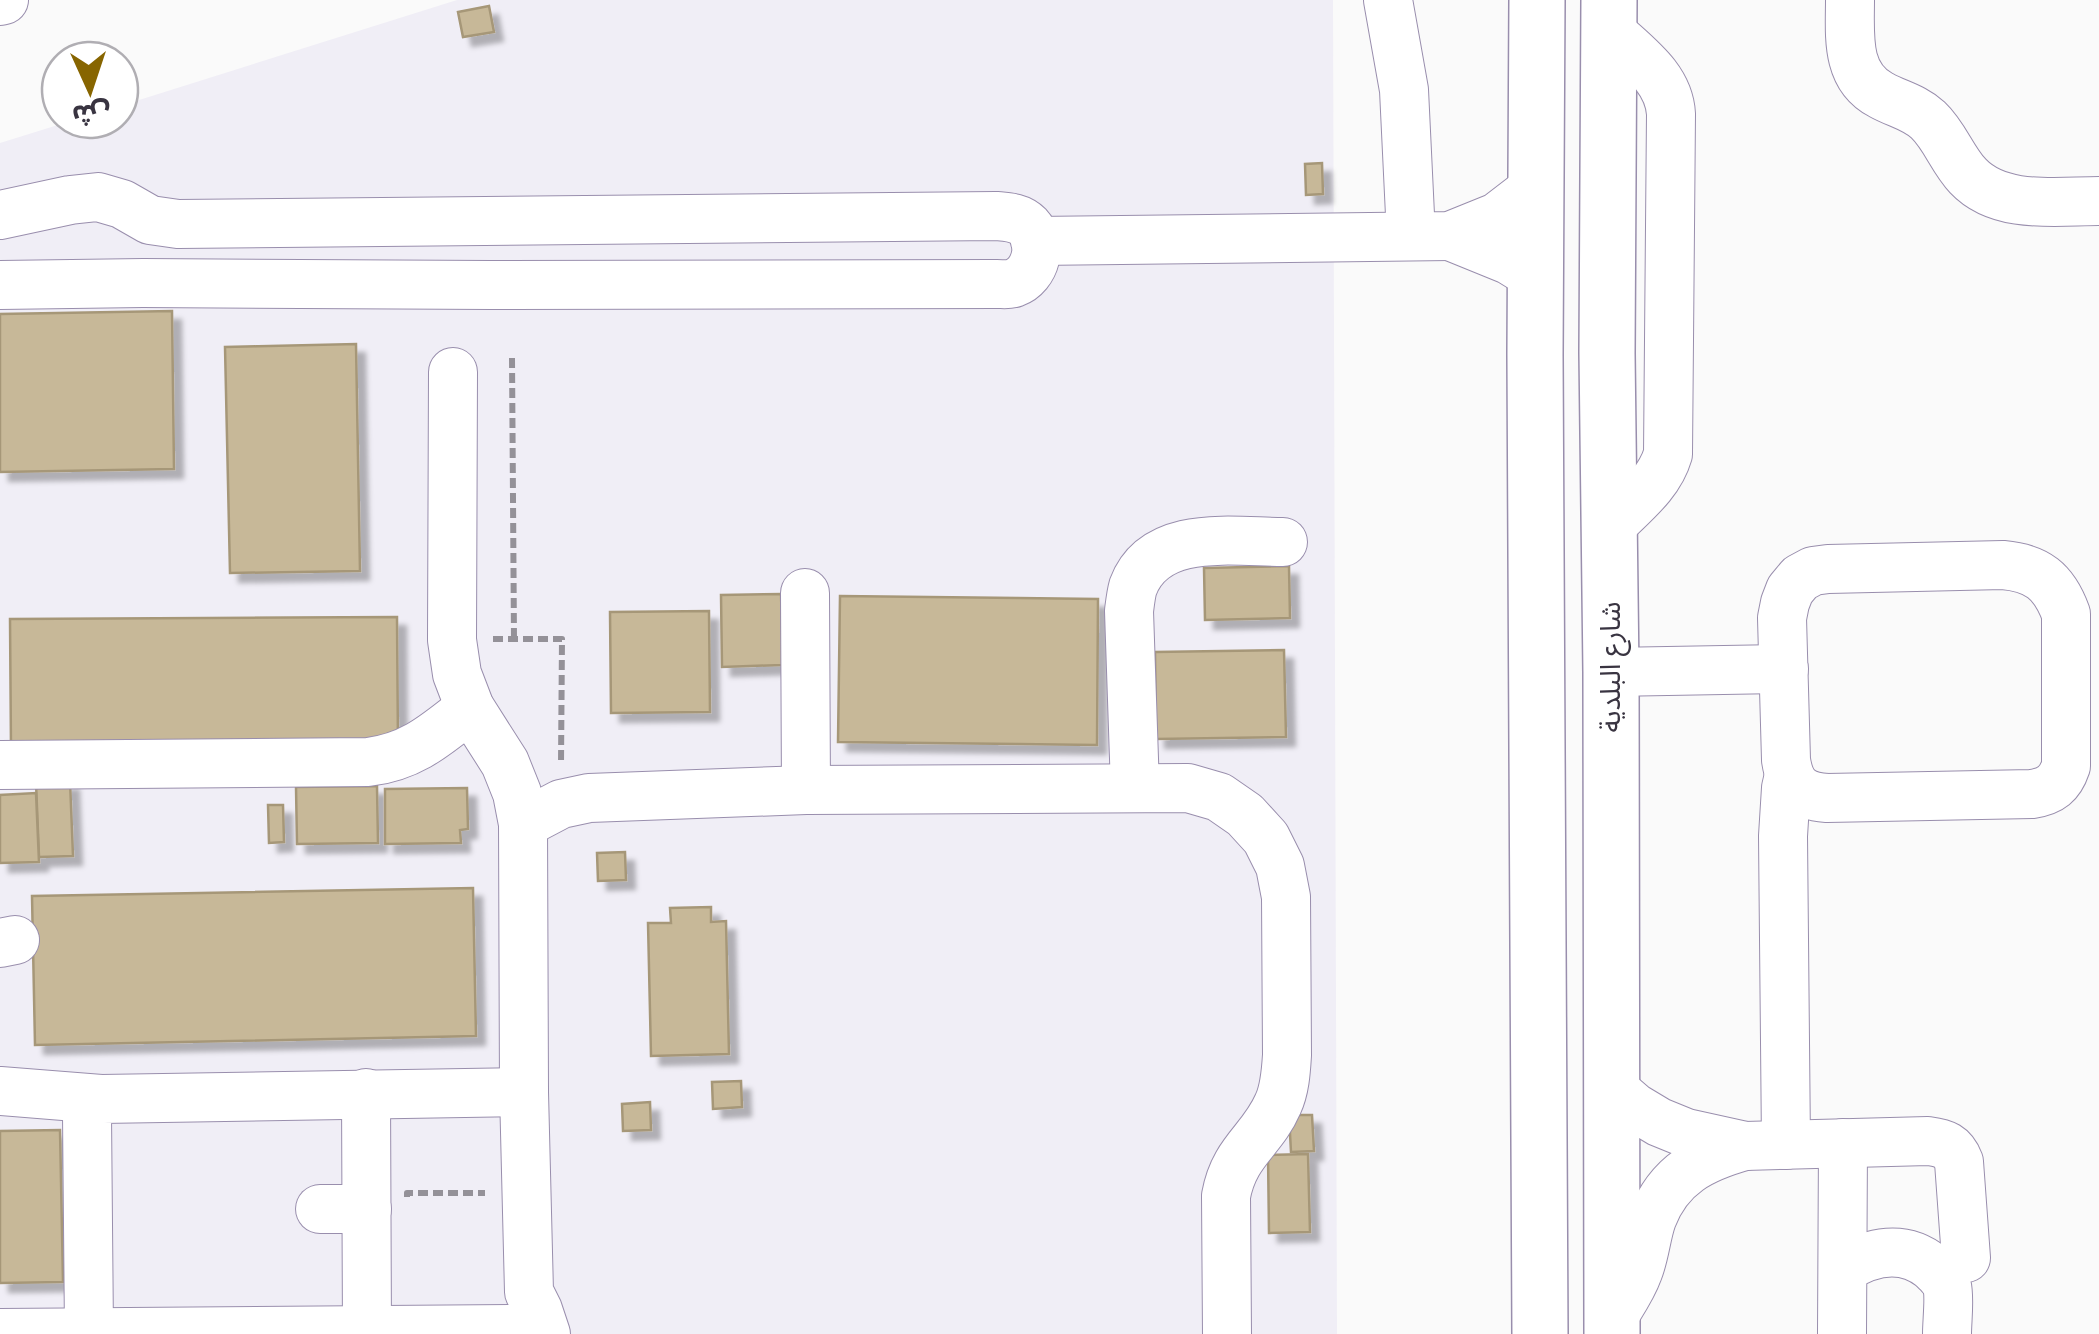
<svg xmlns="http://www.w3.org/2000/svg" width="2099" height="1334" font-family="'Fira Sans','Noto Sans Arabic',sans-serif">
  <defs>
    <filter id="shadow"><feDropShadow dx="9" dy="9" stdDeviation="2.5" flood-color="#0004"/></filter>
  </defs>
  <rect width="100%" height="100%" fill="#fafafa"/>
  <polygon fill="#f0eef6" points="457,0 1333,0 1337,1334 0,1334 0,143 74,120 120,120 120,106"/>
  <g fill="#c7b898" stroke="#a69778" stroke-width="2.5" filter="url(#shadow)">
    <polygon points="489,6 494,32 463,37 458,12"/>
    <polygon points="1322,163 1323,194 1306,195 1305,164"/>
    <polygon points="172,311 174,469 0,472 0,314"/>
    <polygon points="356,344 360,571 230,573 225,347"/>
    <polygon points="1289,566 1290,618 1205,620 1204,568"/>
    <polygon points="781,594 783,665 722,667 721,595"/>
    <polygon points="840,596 1098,599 1097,745 838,742"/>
    <polygon points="709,611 710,712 611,713 610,612"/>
    <polygon points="397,617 398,748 11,750 10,619"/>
    <polygon points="1284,650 1286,737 1156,739 1155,652"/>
    <polygon points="70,781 73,856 39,857 36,783"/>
    <polygon points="377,786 378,843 297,844 296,787"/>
    <polygon points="467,788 468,829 460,830 461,843 385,844 385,789"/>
    <polygon points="36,793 39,862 0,863 0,795"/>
    <polygon points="268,805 283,805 284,842 269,843"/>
    <polygon points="625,852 626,880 598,881 597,853"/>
    <polygon points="473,888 476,1036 35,1045 32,896"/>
    <polygon points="711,907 711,922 726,921 729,1054 651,1056 648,923 671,923 670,908"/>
    <polygon points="741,1081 742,1107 713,1109 712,1082"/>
    <polygon points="650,1102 651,1130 623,1131 622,1104"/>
    <polygon points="1289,1115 1312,1115 1314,1151 1291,1152"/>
    <polygon points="60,1130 63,1282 0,1283 0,1131"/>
    <polygon points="1308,1154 1310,1232 1269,1233 1268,1155"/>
  </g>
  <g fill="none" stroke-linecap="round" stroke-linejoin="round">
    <g stroke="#998ead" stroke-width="50">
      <g id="minor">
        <polyline points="1388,0 1404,90 1411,236"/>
        <path d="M1850,0C1850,35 1845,76 1881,95C1897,104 1914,107 1928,120C1945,136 1952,159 1968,176C2000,210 2057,201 2099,201"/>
        <polyline points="0,1 4,0"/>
        <path d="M0,215L70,200L98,197L122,204L150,220L178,224L996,216C1007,217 1019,217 1028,226C1044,243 1036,275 1014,283C1009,285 1003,284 997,284L490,285L143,283L0,285"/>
        <polyline points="1450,236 1509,260 1535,276"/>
        <polyline points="1035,241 1450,236 1497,217 1536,187"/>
        <polyline points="453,372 452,640 457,674 470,708 505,763 517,793 523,824 524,1092 529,1292 538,1310 546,1334"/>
        <path d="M1609,528C1631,505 1659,485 1668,454L1671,114C1669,77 1635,55 1609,30"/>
        <path d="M2003,565C2037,568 2054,581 2066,614V766C2060,784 2051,791 2032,794L1827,798C1800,796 1790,786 1786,760L1782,618L1785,603L1790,590L1800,578L1813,571L1828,569Z"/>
        <polyline points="805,593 806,790"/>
        <polyline points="1611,672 1784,669"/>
        <path d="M0,765L368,762C412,757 437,734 470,708"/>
        <path d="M1135,788L1129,611C1130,603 1131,594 1133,587C1155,528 1234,542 1283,542"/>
        <path d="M523,824L561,804L589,798L806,790L1188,788L1219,797L1245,815L1266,838L1280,866L1286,897L1287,1055C1286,1071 1285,1089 1278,1104C1262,1141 1234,1151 1226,1196L1227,1334"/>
        <polyline points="0,943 15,940"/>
        <path d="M1612,1088L1634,1107L1659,1122L1686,1133L1745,1146L1928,1141C1944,1143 1953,1146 1959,1162L1966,1258"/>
        <polyline points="0,1091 101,1099"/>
        <polyline points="366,1093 367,1334"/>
        <polyline points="1786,1145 1783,836 1786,788 1789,775"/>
        <polyline points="320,1209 367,1209"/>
        <path d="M1843,1269C1871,1251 1904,1244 1932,1267C1937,1272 1945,1279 1947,1286C1950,1297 1947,1321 1947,1334"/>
        <path d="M1612,1319C1621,1304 1632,1289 1638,1272C1645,1255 1646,1236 1652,1219C1669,1174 1702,1158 1745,1146"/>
        <polyline points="89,1332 87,1115 92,1105 101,1099 524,1092"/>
        <polyline points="0,1333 513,1329"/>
        <polyline points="1842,1334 1843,1143"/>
      </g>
    </g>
    <g stroke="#998ead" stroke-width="58">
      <g id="major">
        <polyline points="1537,0 1535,355 1540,1334"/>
        <polyline points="1609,0 1607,353 1611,672 1612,1334"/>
      </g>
    </g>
    <g stroke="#949198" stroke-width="6" stroke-dasharray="10 5" stroke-linecap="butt">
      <polyline points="512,358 514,639"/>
      <polyline points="493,639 562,639 561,763"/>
      <polyline points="407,1197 407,1193 485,1193"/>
    </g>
    <use href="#minor" stroke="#fff" stroke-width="48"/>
    <use href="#major" stroke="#fff" stroke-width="55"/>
  </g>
  <g text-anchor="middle" stroke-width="10" stroke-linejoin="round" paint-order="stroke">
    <g font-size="28" fill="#393441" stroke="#fff">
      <text transform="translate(1610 667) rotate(-90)" y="10">شارع البلدية</text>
    </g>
  </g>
  <g transform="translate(90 90) rotate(177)"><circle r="48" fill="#ffffff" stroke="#b0aeb3" stroke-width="2.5"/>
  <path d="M0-8L18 38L0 25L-18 38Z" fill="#876500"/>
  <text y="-15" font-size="28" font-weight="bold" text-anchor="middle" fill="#393441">ش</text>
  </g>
</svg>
